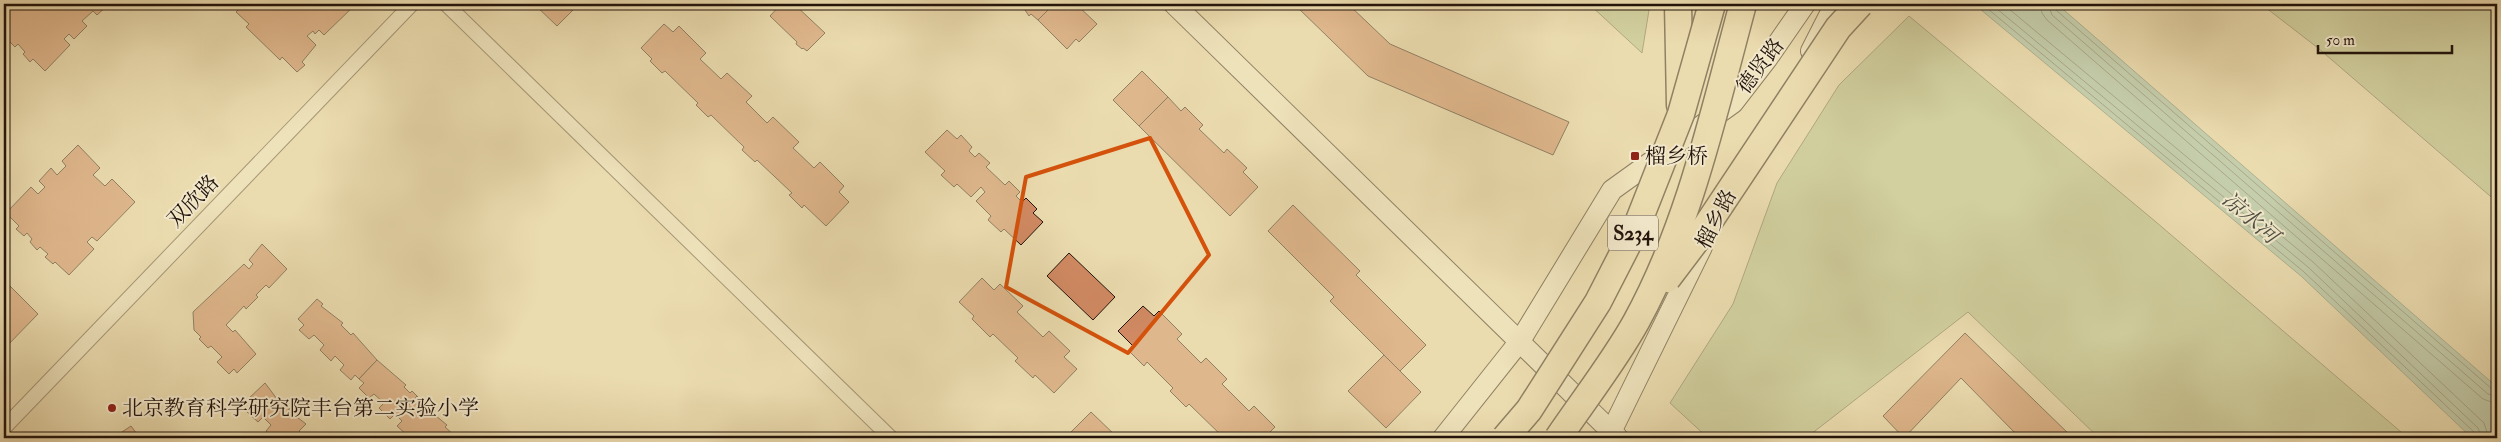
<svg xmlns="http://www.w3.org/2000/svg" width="2501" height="442" font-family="'IM FELL Double Pica','Noto Serif SC',serif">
  <rect width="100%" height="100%" fill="#ebdcaf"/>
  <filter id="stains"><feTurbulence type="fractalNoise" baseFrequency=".004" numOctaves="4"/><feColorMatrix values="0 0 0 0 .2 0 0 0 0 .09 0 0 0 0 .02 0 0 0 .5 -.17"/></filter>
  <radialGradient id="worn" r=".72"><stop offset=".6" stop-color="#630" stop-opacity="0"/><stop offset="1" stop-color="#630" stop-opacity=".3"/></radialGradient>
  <g fill="#b3c18d" stroke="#6a6a4c">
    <polygon points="1589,4 1650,4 1642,53"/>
    <polygon points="2261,4 2497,4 2497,202 2318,48"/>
    <polygon points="1909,16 2156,222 2408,438 2099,438 1968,312 1806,438 1708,438 1670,403 1733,304 1777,183 1839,85"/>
  </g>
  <polygon fill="#98bca9" stroke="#69786a" points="1974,4 2057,4 2497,387 2497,438 2472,438 2301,276"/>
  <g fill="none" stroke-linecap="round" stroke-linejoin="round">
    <g stroke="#5d685a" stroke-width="1">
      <polyline points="1982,4 2304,272 2474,432 2475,438"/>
      <polyline points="1991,4 2308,267 2478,428 2482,438"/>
      <polyline points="2003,4 2313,262 2484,423 2489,438"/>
      <polyline points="2040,4 2042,13 2047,20 2483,399 2497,404"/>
      <polyline points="2048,4 2052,15 2488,394 2497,397"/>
      <polyline points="2054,4 2056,10 2492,389 2497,390"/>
    </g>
  </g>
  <g fill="#d18a63" stroke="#22130b">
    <polygon points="4,4 109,4 97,15 93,11 82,21 87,26 74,39 69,34 64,39 70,45 45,71 33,59 30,62 23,54 25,52 18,44 15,47 7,39 10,36 4,30"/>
    <polygon points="244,4 246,6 248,4 356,4 324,35 319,30 315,34 313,31 307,36 316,45 302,62 305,65 297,72 282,57 280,60 246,27 249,24 236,12"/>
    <polygon points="534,4 579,4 557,26"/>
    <polygon points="781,4 794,4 825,33 807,51 803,48 802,49 796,44 797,42 770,16"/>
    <polygon points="1021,4 1054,4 1038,20 1031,14 1029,16"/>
    <polygon points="1054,4 1076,4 1097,24 1079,42 1076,39 1067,49 1038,20"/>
    <polygon points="1294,4 1348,4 1390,44 1569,122 1553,155 1368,76"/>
    <polygon points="1521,4 1533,4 1528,10"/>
    <polygon points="664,24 673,32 679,26 706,53 700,59 721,79 727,73 752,96 746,102 767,123 773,117 799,142 793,148 814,168 820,162 844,186 839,192 849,202 826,226 804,205 802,208 789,195 792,193 757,160 755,162 742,150 744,147 711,115 708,117 696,105 698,103 665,71 662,73 650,61 652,59 641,48"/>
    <polygon points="1142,71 1168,97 1139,126 1113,100"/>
    <polygon points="1168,97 1181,111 1185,107 1203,125 1199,129 1224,153 1227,149 1247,168 1243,172 1258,187 1230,216 1139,126"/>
    <polygon points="947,130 957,139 961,135 972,147 969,151 975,157 979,153 990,163 986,167 1005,185 1009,181 1020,192 1016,196 1022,202 1026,198 1037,209 1033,213 1043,222 1021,245 1004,229 1001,232 988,220 991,216 976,201 985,192 981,187 971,197 957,184 954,187 941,175 945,171 925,152"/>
    <polygon points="78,145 100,168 93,175 105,186 112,179 135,202 97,241 92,237 87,242 94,249 69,275 55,262 53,264 45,257 48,254 40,247 37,250 30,242 32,239 27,233 24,236 16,229 19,226 6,213 31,187 38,194 45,187 39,181 51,168 57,175 66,166 62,161"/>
    <polygon points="1293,205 1360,271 1356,275 1426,345 1400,371 1330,301 1334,297 1268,231"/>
    <polygon points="262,244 287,269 269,288 266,285 256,295 258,297 246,309 244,306 226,325 233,332 235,330 256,354 237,373 234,369 229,374 217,362 222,357 211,346 208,348 199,339 201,337 194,330 193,312 244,264 249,269 253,264 249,260"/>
    <polygon points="1069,253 1115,297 1093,320 1047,276"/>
    <polygon points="982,278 994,290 1000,284 1023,306 1017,312 1043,337 1049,331 1070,351 1064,357 1077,369 1054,393 1035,375 1033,378 1015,361 1018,358 993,334 990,337 972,319 974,316 959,302"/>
    <polygon points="4,280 38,314 4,349"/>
    <polygon points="317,299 323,304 321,306 343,323 341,325 351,335 353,333 377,360 359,379 355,375 351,380 340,370 344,365 335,356 331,361 320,350 324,345 314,335 309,339 299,330 304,325 298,319"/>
    <polygon points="1143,306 1154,316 1159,311 1182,334 1177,339 1201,363 1206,358 1227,379 1222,384 1249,411 1254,406 1275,427 1270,432 1277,438 1224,438 1189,404 1186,407 1170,391 1173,388 1147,362 1144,366 1130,352 1134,347 1118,331"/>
    <polygon points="1965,333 2073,438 2020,438 1961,378 1904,438 1883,416"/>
    <polygon points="1384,355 1421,392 1386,428 1348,391"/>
    <polygon points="377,360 406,385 404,387 410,393 412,391 417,396 398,417 395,414 390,419 379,408 384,403 374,394 369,398 359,388 364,383 359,379"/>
    <polygon points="265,383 277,399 278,397 290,409 288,410 306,424 299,431 307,438 274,438 266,431 271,425 263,417 258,422 246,411 251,405 246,401"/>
    <polygon points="417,396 425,404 424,406 447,425 445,427 455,436 456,434 460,438 420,438 413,432 409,437 397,426 402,421 398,417"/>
    <polygon points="1091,412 1118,438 1065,438"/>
    <polygon points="131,426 140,438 113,438"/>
  </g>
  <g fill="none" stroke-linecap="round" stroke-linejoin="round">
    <g stroke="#544534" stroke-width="16">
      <g id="street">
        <polyline points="446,4 891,438"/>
        <polyline points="4,428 412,4"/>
      </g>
    </g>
    <g stroke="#22130b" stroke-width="22">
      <g id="secondary">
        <polyline points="1174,4 1618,438"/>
        <polyline points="1811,51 1835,4"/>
        <polyline points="1443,438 1520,341 1612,190 1733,103 1767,59 1805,4"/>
        <polyline points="1605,438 1611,432 1702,247"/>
      </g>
    </g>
    <g stroke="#22130b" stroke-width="29">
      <polyline id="highway" points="1678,4 1680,105"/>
    </g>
    <use href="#street" stroke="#f2e8cb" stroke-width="14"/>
    <use href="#secondary" stroke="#f2e8cb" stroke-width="20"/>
    <use href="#highway" stroke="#ebdcaf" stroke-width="26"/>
    <g stroke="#22130b" stroke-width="29" stroke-linecap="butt">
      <g id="highway-bridge">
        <polyline points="1667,279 1701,234 1838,28 1860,4"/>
        <polyline points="1505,438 1529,410 1598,302 1636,228 1681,114 1712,4"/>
        <path d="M1558,438C1583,401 1615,360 1636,322C1690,224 1714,111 1743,4"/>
      </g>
    </g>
    <use href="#highway-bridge" stroke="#ebdcaf" stroke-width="26"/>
  </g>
  <path d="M0 0H2501V442H0ZM1150,138L1209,255L1128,353L1006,287L1026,177Z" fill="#ebdcaf" fill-opacity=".55" fill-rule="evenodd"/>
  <path fill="none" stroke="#d4520c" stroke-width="4" stroke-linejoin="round" d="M1150,138L1209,255L1128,353L1006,287L1026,177Z"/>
  <g fill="#8f2418" stroke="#f2e8cb" stroke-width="2">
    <rect x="1630" y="151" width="10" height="10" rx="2.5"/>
    <circle cx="112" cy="408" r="5"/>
  </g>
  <g text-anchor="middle" stroke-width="4" stroke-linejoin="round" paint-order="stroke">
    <rect fill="#f2e8cb" stroke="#605345" stroke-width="1" x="1608" y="215.5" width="50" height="35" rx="4"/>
    <g font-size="20" font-weight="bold" fill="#22130b">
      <text x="1633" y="240">S234</text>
    </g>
    <g font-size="21" fill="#22130b" stroke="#f2e8cb">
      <text transform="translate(1760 66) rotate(-53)" y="7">德贤路</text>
      <text transform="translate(193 201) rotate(-46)" y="7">双欣路</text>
      <text transform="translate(1716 219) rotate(-63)" y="7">榴乡路</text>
    </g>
    <g font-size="21" fill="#22130b" stroke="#f2e8cb" text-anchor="start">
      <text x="1645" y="163">榴乡桥</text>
      <text x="122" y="415">北京教育科学研究院丰台第二实验小学</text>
    </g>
    <g font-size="22" font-style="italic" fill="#4b4e42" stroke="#f2e8cb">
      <text transform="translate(2251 217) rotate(41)" y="8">凉水河</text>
    </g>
  </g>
  <rect width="2501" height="442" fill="none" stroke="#ebdcaf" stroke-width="20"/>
  <rect x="5" y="5" width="2491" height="432" fill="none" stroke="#22130b" stroke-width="2.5"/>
  <rect x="10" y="10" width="2481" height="422" fill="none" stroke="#22130b"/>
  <path d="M2318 45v8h134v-8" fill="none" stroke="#22130b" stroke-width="2.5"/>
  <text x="2326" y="45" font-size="15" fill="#22130b" stroke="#f2e8cb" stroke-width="4" paint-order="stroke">50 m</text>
  <rect width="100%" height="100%" filter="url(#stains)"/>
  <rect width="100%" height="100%" fill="url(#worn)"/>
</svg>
